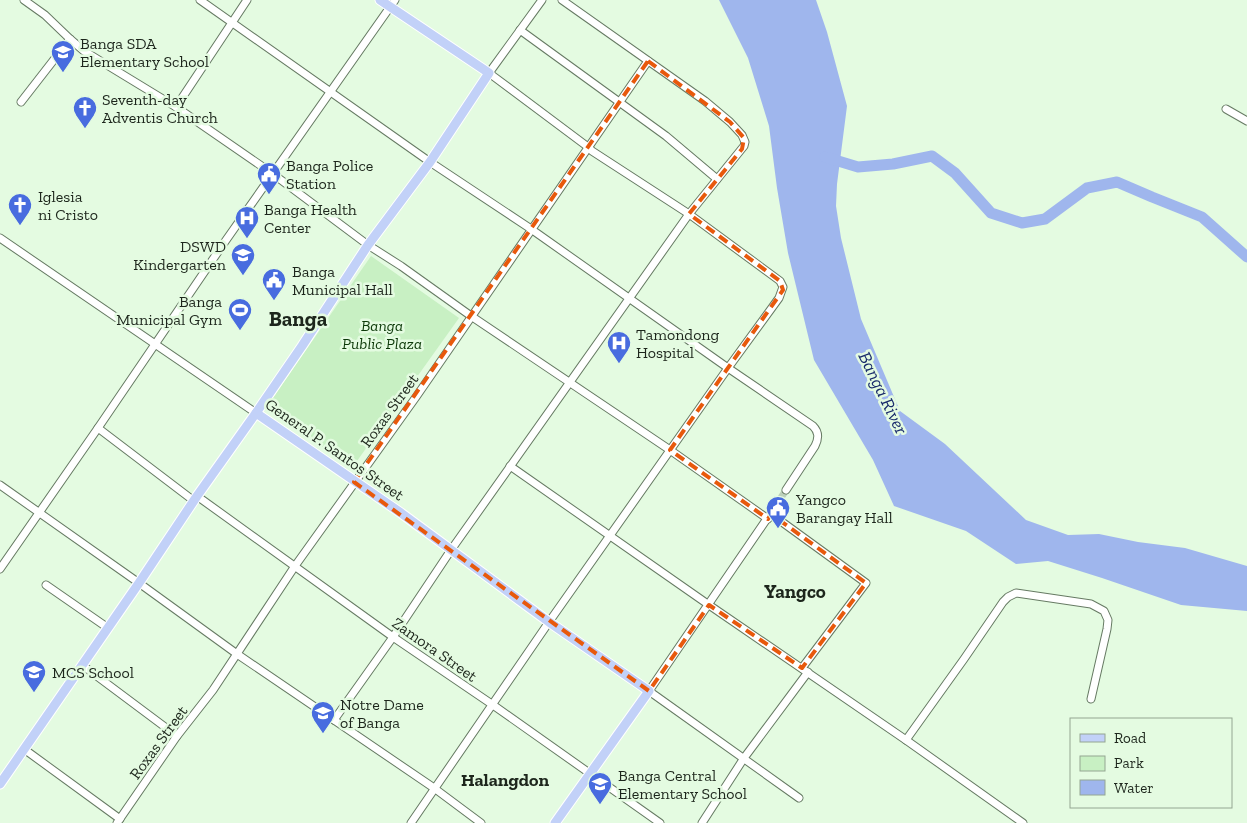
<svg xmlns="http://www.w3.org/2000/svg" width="1247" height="823" font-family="'Zilla Slab',serif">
  <rect width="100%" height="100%" fill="#e4fbe1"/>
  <polygon fill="#c8f0c3" points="371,256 459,318 352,468 266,408"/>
  <polygon fill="#9fb6ed" points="719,0 816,0 827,32 847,106 837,184 836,206 841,238 861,319 900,411 945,444 1026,520 1068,535 1099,534 1138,542 1185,548 1247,566 1247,611 1181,605 1102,578 1048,561 1016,564 966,531 894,506 873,460 814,360 788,253 777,188 769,126 748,58"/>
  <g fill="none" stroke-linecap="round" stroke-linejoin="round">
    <polyline stroke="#9fb6ed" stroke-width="11" points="825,157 858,167 893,164 932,156 955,173 991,213 1022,223 1045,219 1087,188 1117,182 1152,197 1202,217 1247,257"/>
    <polyline stroke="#bcd0ba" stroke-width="7" stroke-dasharray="7 3.5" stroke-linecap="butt" points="775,507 786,490"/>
    <g stroke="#667a63" stroke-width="9">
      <g id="minor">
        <polyline points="24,0 45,15 70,39 84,51 176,107 273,174 368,245 401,266 471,316 670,450 768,519"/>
        <path d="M200,0L430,162L531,229L728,368L813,426C819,432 819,438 815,446L786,490"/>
        <polyline points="520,30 666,136 717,179"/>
        <polyline points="21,102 70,39"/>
        <polyline points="176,107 247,0"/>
        <polyline points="1226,109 1247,121"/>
        <polyline points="0,238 256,413"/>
        <polyline points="98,428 194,501"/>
        <polyline points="510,466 709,605 906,740 1023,823"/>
        <polyline points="0,485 139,583 237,654 434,788 481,823"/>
        <polyline points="197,496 393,637 493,705 660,823"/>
        <polyline points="775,507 649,691 799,798"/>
        <polyline points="771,514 866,583 802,668"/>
        <polyline points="0,569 98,428 224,243 395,0"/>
        <polyline points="46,585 108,628"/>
        <polyline points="82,665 177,736"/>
        <polyline points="334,720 393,637 451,550 689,214 744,146 745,142 742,135 730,122 705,101 562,0"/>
        <polyline points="906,740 964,659 1003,602 1008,597 1016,593 1091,604 1104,611 1108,620 1107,629 1091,699"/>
        <polyline points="24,749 120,819"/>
        <polyline points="117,823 177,736 213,690 295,566 416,397 648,61"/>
        <polyline points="411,823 549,622 728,368 779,298 783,287 780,281 689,214 592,151 588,147 489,73 542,0"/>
        <polyline points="702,823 744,758 808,672"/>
      </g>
    </g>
    <g stroke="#fff" stroke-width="11">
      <g id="major">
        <polyline points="256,413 401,513 549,622 649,691 555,823"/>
        <polyline points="0,784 139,583 197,496 256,413 302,346 368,245 430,162 489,73 380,0"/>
      </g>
    </g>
    <use href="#minor" stroke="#fff" stroke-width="7"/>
    <use href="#major" stroke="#c2d1f8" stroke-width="9"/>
  </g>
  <path fill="none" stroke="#e8590c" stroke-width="4" stroke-dasharray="10 6" stroke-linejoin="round" d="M648,61L730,122L744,138L742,149L689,214L780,281L783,290L670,450L768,519L771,514L866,583L802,668L709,605L649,691L354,482Z"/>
  <defs>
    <g id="school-pin" transform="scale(1.25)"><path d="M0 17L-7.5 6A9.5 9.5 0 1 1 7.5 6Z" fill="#486cdf" stroke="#e4fbe1"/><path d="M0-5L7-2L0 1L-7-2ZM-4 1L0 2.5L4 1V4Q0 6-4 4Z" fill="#fff"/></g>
    <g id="church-pin" transform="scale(1.25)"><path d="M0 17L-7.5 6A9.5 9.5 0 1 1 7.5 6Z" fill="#486cdf" stroke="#e4fbe1"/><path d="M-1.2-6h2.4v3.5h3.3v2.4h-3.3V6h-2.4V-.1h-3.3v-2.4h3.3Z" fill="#fff"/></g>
    <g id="civic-pin" transform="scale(1.25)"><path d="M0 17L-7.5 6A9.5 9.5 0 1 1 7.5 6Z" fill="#486cdf" stroke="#e4fbe1"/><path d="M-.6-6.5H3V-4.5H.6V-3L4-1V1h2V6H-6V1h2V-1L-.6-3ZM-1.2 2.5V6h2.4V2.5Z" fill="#fff"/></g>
    <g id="hospital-pin" transform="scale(1.25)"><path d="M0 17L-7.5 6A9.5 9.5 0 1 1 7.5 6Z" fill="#486cdf" stroke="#e4fbe1"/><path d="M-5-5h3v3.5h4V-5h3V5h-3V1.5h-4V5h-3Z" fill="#fff"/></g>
    <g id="stadium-pin" transform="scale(1.25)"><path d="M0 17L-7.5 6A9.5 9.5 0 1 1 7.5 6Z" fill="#486cdf" stroke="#e4fbe1"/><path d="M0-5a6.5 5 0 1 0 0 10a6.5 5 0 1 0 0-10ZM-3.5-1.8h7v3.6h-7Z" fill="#fff"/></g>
  </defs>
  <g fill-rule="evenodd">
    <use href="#school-pin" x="63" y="52"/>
    <use href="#church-pin" x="85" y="108"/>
    <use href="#civic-pin" x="269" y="174"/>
    <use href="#church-pin" x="20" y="205"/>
    <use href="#hospital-pin" x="247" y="218"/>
    <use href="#school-pin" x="243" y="255"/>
    <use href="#civic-pin" x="274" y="280"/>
    <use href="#stadium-pin" x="240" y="310"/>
    <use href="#hospital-pin" x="619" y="343"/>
    <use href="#civic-pin" x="778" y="508"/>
    <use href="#school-pin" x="34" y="672"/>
    <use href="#school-pin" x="323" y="713"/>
    <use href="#school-pin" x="600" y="784"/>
  </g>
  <g text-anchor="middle" stroke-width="5" stroke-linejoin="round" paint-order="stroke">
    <g font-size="16" fill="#1d261c" stroke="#e4fbe1" text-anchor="start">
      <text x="80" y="49">Banga SDA<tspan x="80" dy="18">Elementary School</tspan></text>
      <text x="102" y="105">Seventh-day<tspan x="102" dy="18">Adventis Church</tspan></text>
      <text x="286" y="171">Banga Police<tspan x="286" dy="18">Station</tspan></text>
      <text x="38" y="202">Iglesia<tspan x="38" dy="18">ni Cristo</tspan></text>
      <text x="264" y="215">Banga Health<tspan x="264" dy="18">Center</tspan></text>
      <text x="226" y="252" text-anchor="end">DSWD<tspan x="226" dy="18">Kindergarten</tspan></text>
      <text x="292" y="277">Banga<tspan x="292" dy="18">Municipal Hall</tspan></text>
      <text x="222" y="307" text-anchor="end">Banga<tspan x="222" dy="18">Municipal Gym</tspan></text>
      <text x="636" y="340">Tamondong<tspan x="636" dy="18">Hospital</tspan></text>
      <text x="796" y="505">Yangco<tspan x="796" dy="18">Barangay Hall</tspan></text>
      <text x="52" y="678">MCS School</text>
      <text x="340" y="710">Notre Dame<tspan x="340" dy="18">of Banga</tspan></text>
      <text x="618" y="781">Banga Central<tspan x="618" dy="18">Elementary School</tspan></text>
    </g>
    <g font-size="16" font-style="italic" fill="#0c3908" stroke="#e4fbe1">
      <text x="382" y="331">Banga<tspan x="382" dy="18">Public Plaza</tspan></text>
    </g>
    <g font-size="16" fill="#1d261c" stroke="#e4fbe1">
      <text transform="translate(389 410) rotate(-54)" y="6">Roxas Street</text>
      <text transform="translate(335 449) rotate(35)" y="6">General P. Santos Street</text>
      <text transform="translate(435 649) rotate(35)" y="6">Zamora Street</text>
      <text transform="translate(158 742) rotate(-54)" y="6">Roxas Street</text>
    </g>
    <g font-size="18" font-style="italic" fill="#192b6b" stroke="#e4fbe1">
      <text transform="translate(883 393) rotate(64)" y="6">Banga River</text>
    </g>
    <g font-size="18" font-weight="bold" fill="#1d261c" stroke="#e4fbe1">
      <text x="505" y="786">Halangdon</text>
    </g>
    <g font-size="19" font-weight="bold" fill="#1d261c" stroke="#e4fbe1">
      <text x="795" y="598">Yangco</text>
    </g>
    <g font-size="21" font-weight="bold" fill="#1d261c" stroke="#e4fbe1">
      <text x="298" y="326">Banga</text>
    </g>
  </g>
  <rect x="1070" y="718" width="162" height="90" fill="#e4fbe1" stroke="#94a692"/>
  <rect x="1080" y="734" width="25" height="8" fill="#c2d1f8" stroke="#94a692"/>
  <text x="1114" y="743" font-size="15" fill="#1d261c">Road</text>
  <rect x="1080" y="756" width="25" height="15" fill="#c8f0c3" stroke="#94a692"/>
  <text x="1114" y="768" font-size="15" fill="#1d261c">Park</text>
  <rect x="1080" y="780" width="25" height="15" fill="#9fb6ed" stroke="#94a692"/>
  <text x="1114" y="793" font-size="15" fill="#1d261c">Water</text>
</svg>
